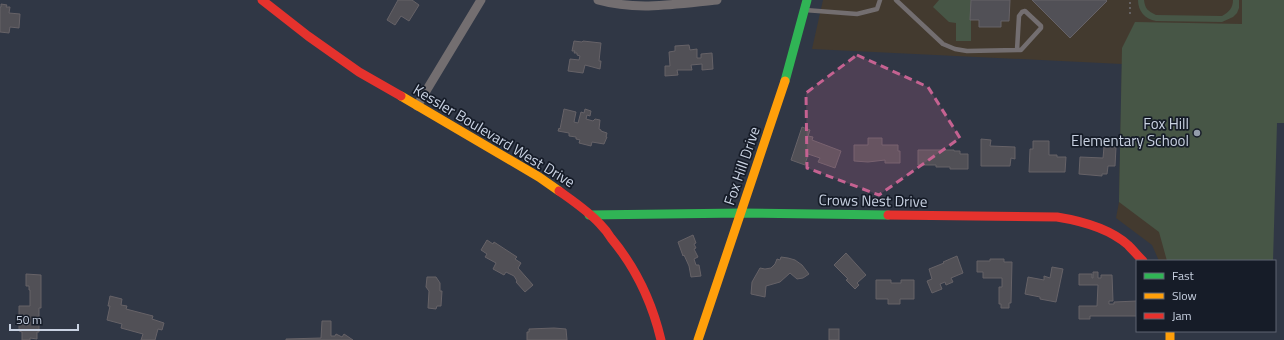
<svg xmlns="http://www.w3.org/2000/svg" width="1284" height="340" font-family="'Titillium Web',sans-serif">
  <rect width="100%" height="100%" fill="#303745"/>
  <polygon fill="#433a2f" points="823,0 1276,0 1272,261 1159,261 1152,245 1116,218 1119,202 1122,64 812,49"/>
  <g fill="#475646">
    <polygon points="939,0 971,0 971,41 956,41 956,23 949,22 933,7"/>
    <path d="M1138,0H1144C1145,9 1148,11 1156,15L1222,16C1229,12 1233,8 1233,0H1239V8L1237,13L1233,17L1222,22L1156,21C1145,19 1138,11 1138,0Z"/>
    <polygon points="1242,0 1284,0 1284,123 1277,123 1273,261 1167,261 1159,232 1119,202 1122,48 1135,22 1242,24"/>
  </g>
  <g fill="#515056" stroke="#666267">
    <polygon points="398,0 412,0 419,5 409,21 401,16 395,25 387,20"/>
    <polygon points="971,0 1010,0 1009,21 1001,21 1001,27 979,27 979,20 970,20"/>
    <polygon points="1032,0 1106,0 1107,1 1070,38"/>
    <polygon points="1,4 7,5 6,7 10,7 9,13 20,14 19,28 10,27 9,33 0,32 0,7 1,7"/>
    <polygon points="574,41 582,42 583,41 601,43 599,61 601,61 600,69 585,65 583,73 568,71 570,59 579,60 580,56 577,55 577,53 574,53 575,51 572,51"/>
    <polygon points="689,45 690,50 697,49 697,58 701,58 701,54 712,53 713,69 702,70 702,64 691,65 692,70 677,70 678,75 665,76 665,66 670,66 669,52 675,51 675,46"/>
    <polygon points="564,109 576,112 574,122 578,123 581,112 584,113 585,109 591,111 590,116 587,115 586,119 593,121 595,119 600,120 599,129 601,130 601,131 607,133 606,137 607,137 604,144 592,142 591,146 579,143 580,140 576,139 576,137 569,136 569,133 558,131 559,128 560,129"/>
    <polygon points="802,127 810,130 808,136 813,137 812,140 841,151 835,168 818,162 820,158 808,154 805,165 791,160"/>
    <polygon points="868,138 882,138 882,145 898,145 898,151 900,151 900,163 885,163 885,160 868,162 854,161 854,145 868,145"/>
    <polygon points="981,139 991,140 990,146 1015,147 1015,159 1011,158 1010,166 981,166"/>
    <polygon points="1033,141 1049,141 1049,155 1057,155 1057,157 1066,157 1065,172 1029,172 1030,149 1033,149"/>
    <polygon points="1104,147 1116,147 1115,166 1108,166 1107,174 1102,174 1102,176 1079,174 1080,157 1103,158"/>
    <polygon points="918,150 954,150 954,151 960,151 960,154 968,154 968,169 950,169 950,167 936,167 936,165 918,165"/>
    <polygon points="693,235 696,243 694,244 696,248 694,249 698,257 694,259 696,265 699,265 701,276 691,277 689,266 684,255 683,256 678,242"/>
    <polygon points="487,240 493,244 494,242 517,257 515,259 521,263 518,268 533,285 525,292 516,282 517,281 514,276 506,272 504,275 493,269 496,263 485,257 487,254 481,250"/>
    <polygon points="846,253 866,275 857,283 859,285 855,289 846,280 848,279 834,265"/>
    <polygon points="957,256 963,273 951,278 953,282 946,285 945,282 940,284 942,289 932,293 927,281 932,279 929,269 944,263 943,262"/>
    <polygon points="781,257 788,258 795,260 802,265 809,274 803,278 797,279 790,273 780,282 766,286 765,297 751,294 752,282 760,268 765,269 771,268 775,264 777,259 780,260"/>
    <polygon points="990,259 1004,259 1004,262 1012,262 1011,303 1009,303 1009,308 1001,308 1001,304 999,304 999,287 1002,287 1002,278 983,278 983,272 977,272 977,261 990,261"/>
    <polygon points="1052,267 1063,269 1056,302 1040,299 1040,297 1025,294 1028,277 1044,280 1044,276 1050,278"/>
    <polygon points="1093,272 1098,272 1098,278 1101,278 1101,275 1112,275 1113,301 1109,301 1109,304 1114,304 1114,302 1137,301 1137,316 1090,316 1090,319 1079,319 1079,306 1097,306 1098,285 1079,285 1079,274 1092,274 1092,278 1093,278"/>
    <polygon points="26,274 41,275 41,308 39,308 39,332 37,332 37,339 30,338 30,340 22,340 22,332 19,331 19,306 30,306 30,290 29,290 29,286 26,286"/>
    <polygon points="427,277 436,277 440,283 440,291 442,291 441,306 437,306 436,309 428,308 429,291 426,287"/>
    <polygon points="876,280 891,280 891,283 901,283 901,280 914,280 914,299 900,299 900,304 888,304 888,299 876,299"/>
    <polygon points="110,296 122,299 121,305 127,306 126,309 153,316 152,319 164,323 162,330 158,329 155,340 141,340 143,334 121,328 122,324 107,320 110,306 108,306"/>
    <polygon points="322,321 331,321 331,336 335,336 336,334 342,337 344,334 353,340 286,340 286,339 321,338"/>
    <polygon points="554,328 566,329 567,340 527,340 527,332 529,332 529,329"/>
    <rect x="829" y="329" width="10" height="11"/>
  </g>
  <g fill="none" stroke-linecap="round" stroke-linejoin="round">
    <polyline stroke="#706f74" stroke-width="1.5" stroke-dasharray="2 3" stroke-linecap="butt" points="1130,14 1130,0"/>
    <g stroke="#736e70" stroke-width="4.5">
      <polyline points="896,0 943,44 955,49 967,51 1021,50 1041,28 1041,26 1025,11 1022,12 1019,16 1017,50"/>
      <polyline points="805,10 857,14 877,9 880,0"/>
    </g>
    <g stroke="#736e70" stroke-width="9">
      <path d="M598,0C637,11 677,4 717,0"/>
      <polyline points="417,106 481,0"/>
    </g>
    <g stroke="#30b455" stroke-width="9">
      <polyline points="785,81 807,0"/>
      <polyline points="589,215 741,213 888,215"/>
    </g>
    <g stroke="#ff9f0a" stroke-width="9">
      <polyline points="401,96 539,177 559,191"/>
      <polyline points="1170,331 1170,340"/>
      <polyline points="698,340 785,81"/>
    </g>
    <g stroke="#e5322d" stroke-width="9">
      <polyline points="262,0 308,36 359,72 401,96"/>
      <path d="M559,191C573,201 588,211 600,224C604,228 608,233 611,238C636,268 652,302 661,340"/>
      <path d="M888,215L1057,217C1082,221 1109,228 1128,245C1133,250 1138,256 1143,261"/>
    </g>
  </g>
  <path fill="#c56291" fill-opacity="0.2" stroke="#c56291" stroke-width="3" stroke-dasharray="8 5" stroke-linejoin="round" d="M857,55L928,87L960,138L879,195L807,168L806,93Z"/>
  <circle fill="#939cab" stroke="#161c28" stroke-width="1.5" cx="1197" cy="133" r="4"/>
  <g text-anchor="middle" stroke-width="3.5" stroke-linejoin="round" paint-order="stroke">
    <g font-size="15" fill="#c9d2e2" stroke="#161c28" text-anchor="end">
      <text x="1189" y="129">Fox Hill<tspan x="1189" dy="17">Elementary School</tspan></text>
    </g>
    <g font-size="15" fill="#c9d2e2" stroke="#161c28">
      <text transform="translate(494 136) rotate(31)" y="5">Kessler Boulevard West Drive</text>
      <text transform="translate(742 166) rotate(-71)" y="5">Fox Hill Drive</text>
      <text transform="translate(873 201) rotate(1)" y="5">Crows Nest Drive</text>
    </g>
  </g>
  <rect x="1136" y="260" width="140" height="72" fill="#161c28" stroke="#5e6572"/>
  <rect x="1144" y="273" width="20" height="6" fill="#30b455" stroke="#5e6572"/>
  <text x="1172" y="280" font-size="12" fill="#c9d2e2">Fast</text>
  <rect x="1144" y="293" width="20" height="6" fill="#ff9f0a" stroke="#5e6572"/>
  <text x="1172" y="300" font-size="12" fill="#c9d2e2">Slow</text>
  <rect x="1144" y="313" width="20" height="6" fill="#e5322d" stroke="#5e6572"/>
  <text x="1172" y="320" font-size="12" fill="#c9d2e2">Jam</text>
  <path d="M10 324v6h68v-6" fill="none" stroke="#c9d2e2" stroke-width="2"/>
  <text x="16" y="324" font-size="12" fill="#c9d2e2" stroke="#161c28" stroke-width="3" paint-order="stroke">50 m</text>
</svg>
